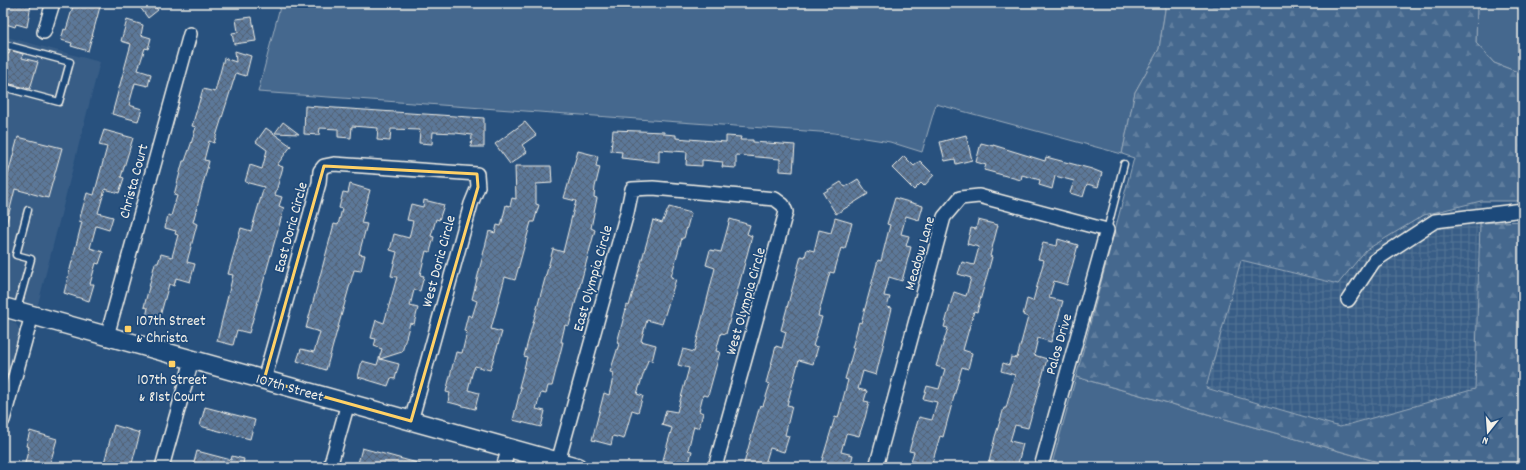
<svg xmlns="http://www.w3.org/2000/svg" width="1526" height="470" font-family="Dekko,sans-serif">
  <defs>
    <pattern id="industrial-grid" width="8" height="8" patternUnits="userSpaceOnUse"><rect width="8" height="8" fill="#375d86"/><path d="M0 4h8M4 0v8" fill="none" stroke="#557597"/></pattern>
    <pattern id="forest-firs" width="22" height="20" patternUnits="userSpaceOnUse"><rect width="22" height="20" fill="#45688e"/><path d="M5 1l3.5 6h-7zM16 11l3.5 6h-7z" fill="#607e9e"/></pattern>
    <pattern id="building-cross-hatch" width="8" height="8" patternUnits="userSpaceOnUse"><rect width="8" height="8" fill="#5b7899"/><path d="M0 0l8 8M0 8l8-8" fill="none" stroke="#536274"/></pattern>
  </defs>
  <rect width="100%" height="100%" fill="#28517e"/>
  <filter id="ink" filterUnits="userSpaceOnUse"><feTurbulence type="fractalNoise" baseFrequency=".025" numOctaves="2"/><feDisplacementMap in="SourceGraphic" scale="8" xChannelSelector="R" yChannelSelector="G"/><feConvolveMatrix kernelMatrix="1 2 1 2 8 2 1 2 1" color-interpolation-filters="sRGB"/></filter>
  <g filter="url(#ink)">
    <g fill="#375d86">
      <polygon points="3,36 100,62 37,308 3,298"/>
      <polygon points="3,317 15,323 21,331 21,340 8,384 3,382"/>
    </g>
    <polygon fill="url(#industrial-grid)" points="1481,201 1475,389 1340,427 1206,388 1241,260 1338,284 1366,250 1424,215"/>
    <g fill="#45688e" stroke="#9cacbb">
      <polygon points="281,3 1166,3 1159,49 1135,92 1122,154 936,104 922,152 890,142 834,133 258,92"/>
      <polygon points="1477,3 1523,3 1523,74 1494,63 1476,43"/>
      <polygon points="1076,377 1396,467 1051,467"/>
    </g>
    <polygon fill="url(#forest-firs)" stroke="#9cacbb" points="1166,3 1477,3 1476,43 1494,63 1523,74 1523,201 1481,201 1424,215 1366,250 1338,284 1241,260 1206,388 1340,427 1475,389 1480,223 1523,221 1523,460 1501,467 1396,467 1076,377 1134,158 1122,154 1135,92 1159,49"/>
    <g fill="url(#building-cross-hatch)" stroke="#f4f1e8">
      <polygon points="3,3 31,4 27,27 16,24 15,27 3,23"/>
      <polygon points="74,3 101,3 88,51 71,46 72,43 61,40 64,29 66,30"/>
      <polygon points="137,3 152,3 158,10 148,18"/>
      <polygon points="252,17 256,41 234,44 232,33 238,32 236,19"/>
      <polygon points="127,20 143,25 141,35 151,38 148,49 145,48 138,70 151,74 148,86 135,83 129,105 142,109 138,121 112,114 131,44 121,41"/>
      <polygon points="10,50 23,54 22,58 38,62 30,89 3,82 3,52 9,54"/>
      <polygon points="235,51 251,56 246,76 236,73 214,143 209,141 204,160 209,161 193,222 197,224 187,262 195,264 190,282 176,278 174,286 169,284 159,320 146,317 148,308 144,307 155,263 158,263 161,254 172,257 178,235 175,234 176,231 165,228 168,215 171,216 177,196 174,195 183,161 185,161 191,144 196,127 192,126 203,89 215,92 224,58 236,62"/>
      <polygon points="305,106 484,118 484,147 471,147 472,135 456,133 433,132 432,144 419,143 420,130 391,129 390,141 377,140 378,128 352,126 351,138 338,137 338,129 320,128 319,135 304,134"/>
      <polygon points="283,122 299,134 275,133"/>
      <polygon points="525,122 536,135 522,145 527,152 510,164 495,144"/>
      <polygon points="266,128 291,146 277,165 283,167 275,195 282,197 279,206 284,208 249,333 237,330 233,345 217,341 233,275 228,274 241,228 251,231 264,187 245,182 250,165 262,169 267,150 256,142"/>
      <polygon points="104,130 133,138 121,177 124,178 119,193 105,189 98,213 113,217 109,230 96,226 90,248 103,252 99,264 96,263 90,284 94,284 89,301 64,293 82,222 79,221 87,193 94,195 107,147 99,145"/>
      <polygon points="613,130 664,132 664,134 676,135 676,138 726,142 726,136 741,137 740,140 753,140 753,142 795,145 793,172 780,171 780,159 736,155 736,168 722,167 723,162 702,160 702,166 686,165 687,152 659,150 659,162 621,158 622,152 611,151"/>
      <polygon points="966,135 972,160 956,164 955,159 945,161 940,142"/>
      <polygon points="18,137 62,148 48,198 15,189 6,225 3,224 3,193"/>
      <polygon points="981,143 993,146 993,145 1045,161 1046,157 1092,169 1102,173 1098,187 1087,184 1083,197 1070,193 1074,181 1055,176 1052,189 1039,185 1040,180 1022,175 1021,180 984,170 986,165 976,162"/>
      <polygon points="578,151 598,156 596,166 600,167 595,187 594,197 597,198 591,228 595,230 569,326 565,325 561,342 563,342 552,386 548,386 546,394 541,393 536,409 545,411 541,427 513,420 521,387 519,387 527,357 524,356 553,249 563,252 574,208 576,201 564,198"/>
      <polygon points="904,156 914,166 920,161 934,175 924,186 921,183 914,190 892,168"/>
      <polygon points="515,166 551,166 552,183 536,184 536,204 539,205 534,222 531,222 515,280 505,277 491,329 502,332 490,370 475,366 472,374 468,390 479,393 475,409 448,402 450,393 446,392 456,352 462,353 467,332 464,331 468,315 472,317 477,301 472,299 489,231 495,233 497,225 501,226 506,205 510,206 512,198 516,199"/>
      <polygon points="858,179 868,194 836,214 823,193 841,182 845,187"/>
      <polygon points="350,184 370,190 361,223 367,224 359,254 365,255 361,271 354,270 326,370 297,361 301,349 314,352 320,332 306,328 334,224 338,225 342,209 339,208 343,192 348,193"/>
      <polygon points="895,198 923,206 919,220 906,216 901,234 909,236 906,246 911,247 902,281 889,277 884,296 890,297 887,307 892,308 876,375 863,371 858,389 867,391 864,401 869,402 865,418 859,436 847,433 846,434 841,452 853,455 850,467 837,463 836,467 820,467 835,417 838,418 848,380 845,379 854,348 852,348 859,322 861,323 878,260 881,261 890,225 887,224"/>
      <polygon points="424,200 444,205 439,220 436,219 431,236 434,237 430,252 426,251 420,275 424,276 420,291 414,290 410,306 418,308 414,324 410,323 402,352 380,359 399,364 395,379 391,378 388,386 358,377 362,361 377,365 382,349 374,346 376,339 371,338 376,320 384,323 397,277 391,276 397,252 390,250 394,234 409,238 413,221 407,220 411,204 423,207"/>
      <polygon points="669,207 691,213 684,238 682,238 671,277 676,279 662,324 647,320 641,341 656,345 652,361 648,360 637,394 643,396 638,412 632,410 624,439 613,436 611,445 592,440 604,393 609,395 614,373 610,372 619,344 617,343 627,305 629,306 653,220 662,223"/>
      <polygon points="835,218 852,223 845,249 841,248 834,273 830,272 818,316 822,317 813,346 818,347 813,364 799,360 787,405 792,406 785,435 789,436 784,452 770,448 764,467 743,467 760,405 763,406 770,384 766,383 776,346 782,348 786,332 781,330 801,256 805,257 807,249 814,251 819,230 831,233"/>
      <polygon points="730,219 750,225 747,234 752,236 726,334 721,333 716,351 720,352 708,396 703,395 699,411 703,413 699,428 694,426 688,450 692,451 688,467 663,460 672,428 662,425 666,410 677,412 689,368 678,365 683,349 694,352 715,268 706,265 710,250 721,252"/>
      <polygon points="978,220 998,225 990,256 992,257 977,312 974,311 963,350 972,353 968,369 962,367 943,437 940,436 931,467 911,461 914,452 909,451 919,417 932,420 937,402 923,399 927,386 939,389 945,369 936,366 948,328 944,327 954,292 966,296 971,278 958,274 962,262 974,265 979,247 967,244 971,228 976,229"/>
      <polygon points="1058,239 1078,245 1067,285 1054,281 1049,298 1063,301 1051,342 1038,338 1034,355 1047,359 1028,428 1015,425 1010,441 1023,444 1017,467 990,467 991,462 989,462 995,437 1004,408 1006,408 1015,375 1001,371 1003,363 1009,365 1011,357 1017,358 1028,317 1023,315 1027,299 1033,301 1044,260 1038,259 1043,243 1057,246"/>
      <polygon points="205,407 255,420 250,439 200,426"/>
      <polygon points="114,425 140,433 131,467 119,467 104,463"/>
      <polygon points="30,431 57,439 49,467 24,467 29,447 26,446"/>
      <polygon points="362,448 421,464 421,467 357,467"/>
      <polygon points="197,451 231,460 232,456 244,459 243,464 246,464 245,467 193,466"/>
    </g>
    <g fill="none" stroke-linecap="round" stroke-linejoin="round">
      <g stroke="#f4f1e8" stroke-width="9">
        <g id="lane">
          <polyline points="3,44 70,62 59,102 3,87"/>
          <polyline points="1107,230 1124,164"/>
          <polyline points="17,309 31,259 16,255 28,210"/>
        </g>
      </g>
      <g stroke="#f4f1e8" stroke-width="16">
        <g id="street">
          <polyline points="44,32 53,3"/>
          <polyline points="1348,300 1374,261 1435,221 1523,210"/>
          <polyline points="107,336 190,34"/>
          <polyline points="264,380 319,183 320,171 324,166 334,164 477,174 478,187 471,204 411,421"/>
          <polyline points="3,420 32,315"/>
          <polyline points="558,462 627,213 632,189 653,188 775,199 783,205 786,212 715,467"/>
          <polyline points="162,467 192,360"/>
          <polyline points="330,467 348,403"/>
          <polyline points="503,467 509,448"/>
          <polyline points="876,467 944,217 960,198 979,196 1107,230 1041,467"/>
        </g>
      </g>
      <g stroke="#f4f1e8" stroke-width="21">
        <polyline id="secondary" points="3,307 577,467"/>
      </g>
      <use href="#lane" stroke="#1f4a7a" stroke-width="6"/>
      <use href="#street" stroke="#1f4a7a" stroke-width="13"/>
      <use href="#secondary" stroke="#1f4a7a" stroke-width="18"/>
    </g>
  </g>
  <path fill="none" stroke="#ffd166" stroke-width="3" stroke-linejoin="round" d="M324,166L477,174L478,187L411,421L264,380Z"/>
  <g fill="#ffd166" stroke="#1f4a7a" stroke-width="1.5">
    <rect x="124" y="325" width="8" height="8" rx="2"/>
    <rect x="168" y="360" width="8" height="8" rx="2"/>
  </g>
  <g text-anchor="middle" stroke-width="3.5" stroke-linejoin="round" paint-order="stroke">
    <g font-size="15" fill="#f4f1e8" stroke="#1f4a7a">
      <text transform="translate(133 181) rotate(-75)" y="5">Christa Court</text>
      <text transform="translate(290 227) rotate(-75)" y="5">East Doric Circle</text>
      <text transform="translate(919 253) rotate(-74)" y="5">Meadow Lane</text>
      <text transform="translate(438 261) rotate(-75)" y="5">West Doric Circle</text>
      <text transform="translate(592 278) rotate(-74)" y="5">East Olympia Circle</text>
      <text transform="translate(745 301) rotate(-74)" y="5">West Olympia Circle</text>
      <text transform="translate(1058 344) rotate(-74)" y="5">Palos Drive</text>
      <text transform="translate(290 387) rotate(16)" y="5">107th Street</text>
    </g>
    <g font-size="15" fill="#f4f1e8" stroke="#1f4a7a" text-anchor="start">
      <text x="136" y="325">107th Street<tspan x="136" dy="17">&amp; Christa</tspan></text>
      <text x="172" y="384" text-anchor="middle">107th Street<tspan x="172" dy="17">&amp; 81st Court</tspan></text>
    </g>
  </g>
  <rect width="1526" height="470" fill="none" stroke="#1f4a7a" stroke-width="16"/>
  <rect x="8" y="8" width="1510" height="454" fill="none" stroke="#f4f1e8" stroke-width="1.5" filter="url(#ink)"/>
  <g transform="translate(1488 432) rotate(197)" stroke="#1f4a7a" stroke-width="3" paint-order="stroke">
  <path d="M0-3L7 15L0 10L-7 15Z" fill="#f4f1e8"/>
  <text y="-6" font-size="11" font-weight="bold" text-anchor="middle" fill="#f4f1e8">N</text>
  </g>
</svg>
